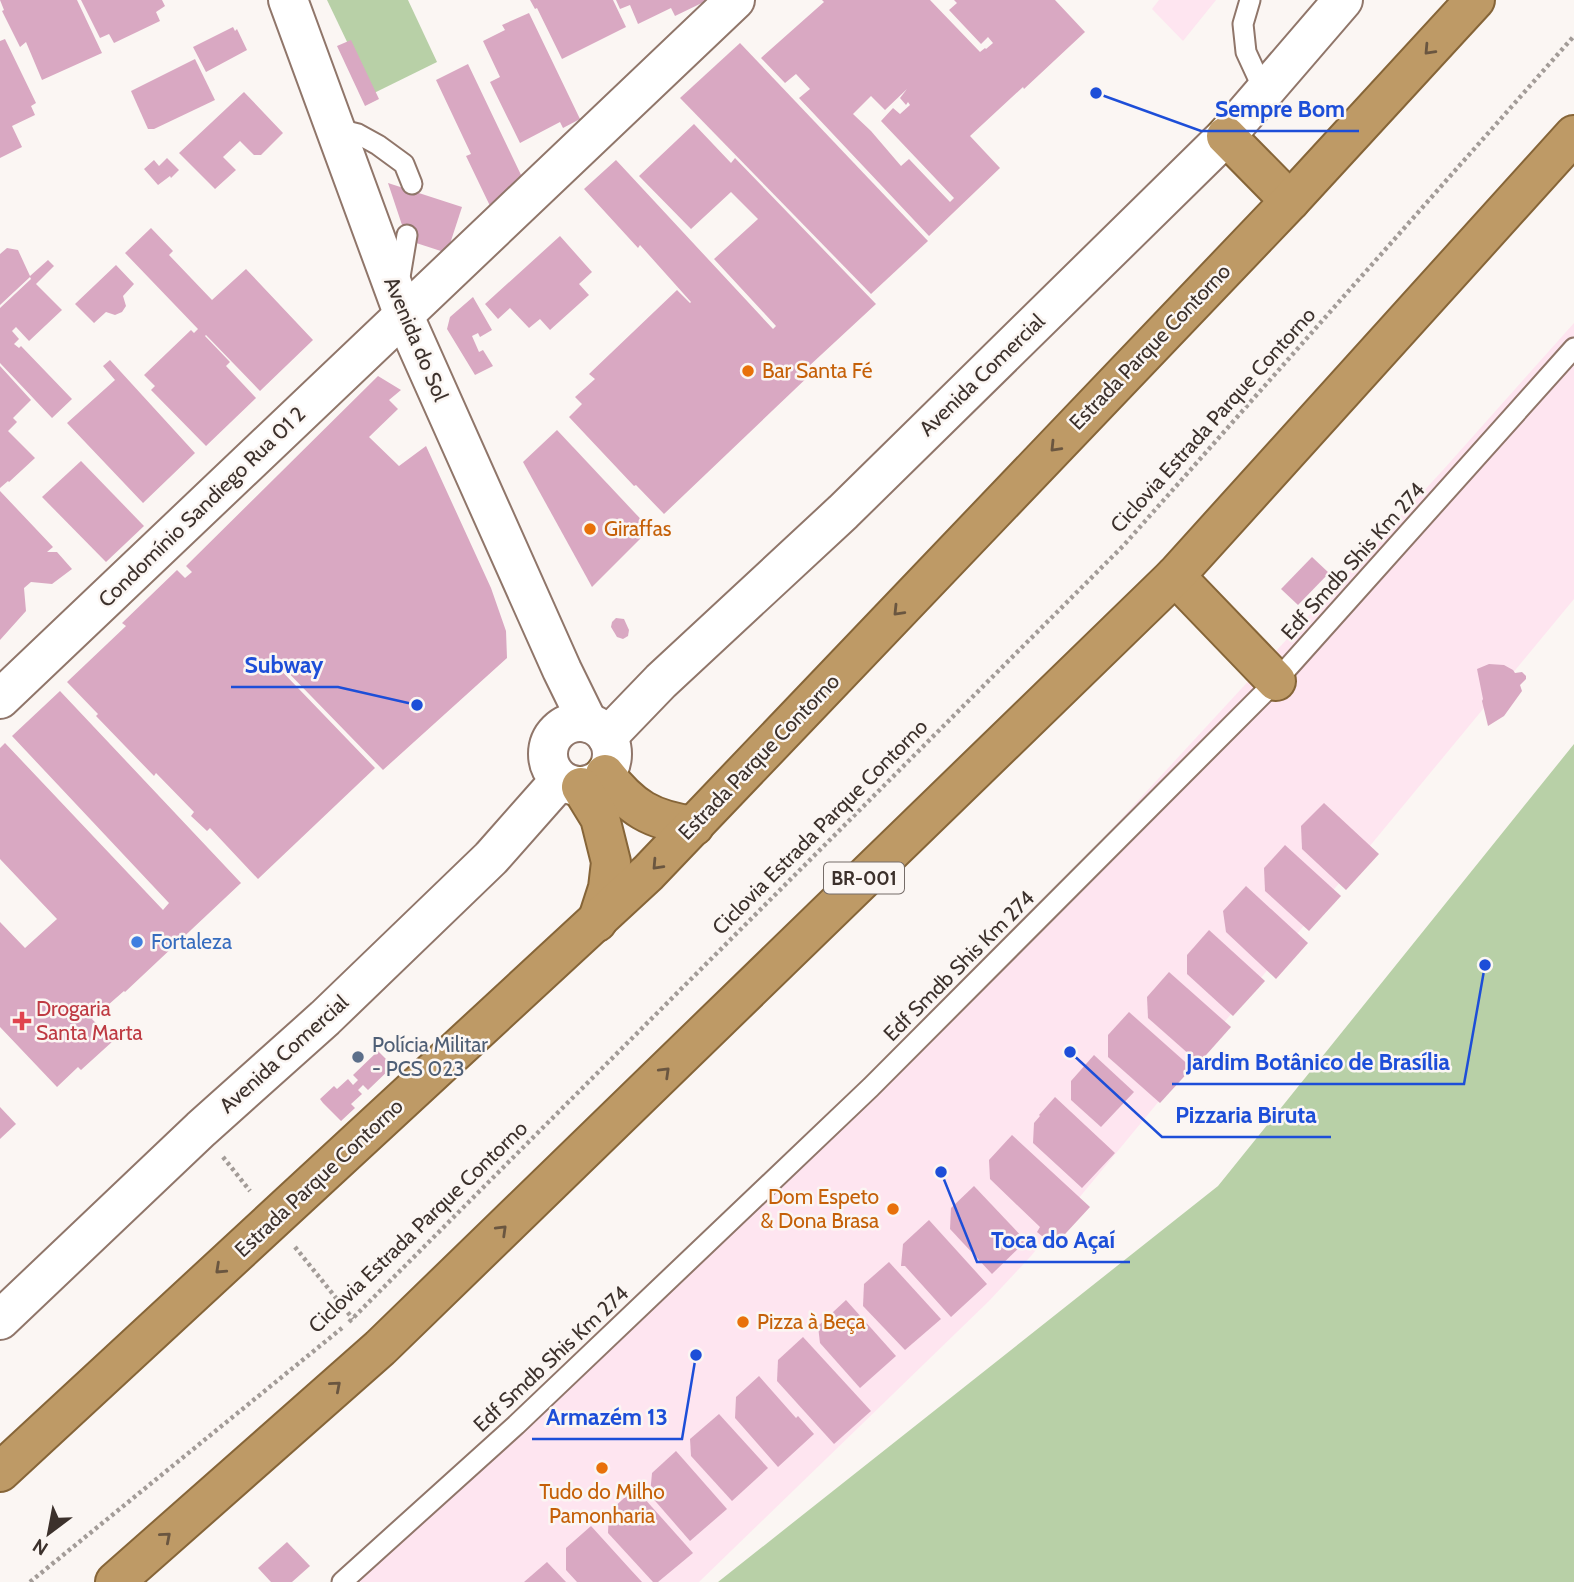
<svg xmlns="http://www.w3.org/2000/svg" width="1574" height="1582" font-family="Cabin,sans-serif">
  <rect width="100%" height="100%" fill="#fbf6f3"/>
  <g fill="#fee5f0">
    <polygon points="1159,0 1216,0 1183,41 1152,9"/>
    <polygon points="1574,323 1574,599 1031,1256 989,1301 699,1582 349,1582 879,1067 1099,843 1443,470"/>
  </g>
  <g fill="#b8d0a7">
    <polygon points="327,0 408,0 437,62 372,94"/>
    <polygon points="1574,744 1574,1582 718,1582 1218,1186"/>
  </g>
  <g fill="#d9a8c2" fill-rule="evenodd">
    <polygon points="0,0 77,0 102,53 42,80 26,42 20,47 2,11 4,10"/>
    <polygon points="81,0 162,0 165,6 156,12 160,21 114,43 109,34 100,38"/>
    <polygon points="530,0 613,0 626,27 562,59 537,8 535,9"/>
    <polygon points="616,0 708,0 675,16 671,8 638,24 630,5 620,9"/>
    <path d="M822,0H930L980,52L985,48L986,49L993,43L988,37L981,44L949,10L957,3L954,0H1055L1085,32L1024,89L1023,87L970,136L1000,168L929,236L799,98L810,89L796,74L785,83L761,58L824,2ZM907,89L900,98L906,105L908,102L910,105L900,114L893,108L881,121L954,198L950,202L909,159L901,166L871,131L853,114L871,96L885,110Z"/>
    <polygon points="529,13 580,119 563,128 560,122 520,143 490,82 500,77 483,41 505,30 502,25"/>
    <polygon points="233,27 235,31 237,29 247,50 206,72 193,47"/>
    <polygon points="5,39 36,103 31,106 35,115 12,126 22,147 0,158 0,41"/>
    <polygon points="351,40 379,99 365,106 337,46"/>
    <polygon points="740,43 928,241 871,294 680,98"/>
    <polygon points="195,59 215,100 154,129 148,129 131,91"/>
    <polygon points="468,64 522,177 491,208 466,156 471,154 436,80"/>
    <polygon points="244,92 283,133 261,155 254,155 240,141 223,157 236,170 215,189 179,153"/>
    <polygon points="694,124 731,163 735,158 876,304 808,367 813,372 664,514 636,485 634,486 569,417 582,404 575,397 595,379 589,374 677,290 690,303 691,302 640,245 638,248 584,189 616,160 773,329 776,326 714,259 758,219 731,192 691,229 639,176"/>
    <polygon points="167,158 179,170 171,178 170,176 158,185 144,169 154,160 159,166"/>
    <polygon points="388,183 462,207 447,253 407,240"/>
    <polygon points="151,228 173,251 169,255 212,300 246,269 313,340 260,391 206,335 205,336 230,362 226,366 256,398 206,446 151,390 155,386 144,375 191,330 194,333 198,329 125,253"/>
    <polygon points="560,236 592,272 579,284 589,295 550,330 540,319 529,328 510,308 498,319 485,304"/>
    <polygon points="7,248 18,250 30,276 48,260 54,266 36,284 62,310 29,341 16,327 12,331 19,339 14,344 19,348 21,346 72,399 52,418 0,363 0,308 31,279 30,277 0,305 0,254"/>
    <polygon points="116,265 134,284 123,296 126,306 122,312 115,315 106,312 94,323 75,304"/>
    <polygon points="473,297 492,330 480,337 478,333 472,336 479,352 483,350 493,366 475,375 447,329 450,317"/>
    <polygon points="110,360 195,453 143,503 67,423 115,380 103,366"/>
    <polygon points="0,366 31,400 13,418 17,422 8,431 35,458 9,482 8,481 0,488"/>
    <polygon points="378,376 401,390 389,400 398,409 369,437 399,466 426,446 491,588 506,631 507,658 383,770 275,659 272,661 375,768 258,879 210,828 207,831 191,816 194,812 156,773 154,776 96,716 98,714 67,682 126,626 122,623 177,570 185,578 192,572 186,566"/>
    <polygon points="557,430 650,529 592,587 523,462"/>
    <polygon points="81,461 144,526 106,562 42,497"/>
    <polygon points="0,491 53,547 47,552 57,552 72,569 52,584 31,582 24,588 26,611 0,640"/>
    <polygon points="1312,557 1329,573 1298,605 1281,589"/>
    <polygon points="616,618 624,619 629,630 628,636 623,639 617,637 611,627 612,622"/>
    <polygon points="1489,664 1504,665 1513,670 1515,673 1522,672 1526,676 1526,679 1520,685 1522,691 1504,716 1488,726 1482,701 1483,699 1477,669"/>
    <polygon points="60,691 241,883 125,992 124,991 92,1019 113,1041 81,1070 78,1067 57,1087 0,1027 0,922 25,948 57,919 0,859 0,748 5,743 163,910 169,903 12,736"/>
    <polygon points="1324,803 1379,854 1346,890 1302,849 1301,826"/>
    <polygon points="1285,845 1341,896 1309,931 1265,891 1264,868"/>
    <polygon points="1246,886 1308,943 1276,979 1226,932 1223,911"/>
    <polygon points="1209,930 1265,981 1233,1016 1187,974 1187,955"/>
    <polygon points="1169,972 1231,1027 1199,1063 1148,1018 1147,997"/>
    <polygon points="1129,1012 1192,1068 1160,1103 1108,1057 1108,1035"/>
    <polygon points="378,1051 393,1066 368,1090 363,1085 358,1090 362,1094 351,1104 355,1108 341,1121 323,1103 320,1099 334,1086 337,1089 348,1079 353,1085 358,1080 353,1075"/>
    <polygon points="1094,1055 1134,1092 1101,1127 1071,1100 1071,1081"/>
    <polygon points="1055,1097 1115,1153 1082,1188 1033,1143 1034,1123 1040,1116 1039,1115"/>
    <polygon points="0,1107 16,1124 0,1139"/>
    <polygon points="1012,1135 1090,1207 1054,1246 1037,1232 1040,1227 990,1179 989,1160"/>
    <polygon points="974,1186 1026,1241 992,1274 950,1229 951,1208"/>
    <polygon points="929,1220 987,1284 951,1317 905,1266 901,1266 903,1244"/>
    <polygon points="889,1262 941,1319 905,1350 863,1306 864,1284"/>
    <polygon points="846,1300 896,1356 860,1388 820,1343 818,1326"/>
    <polygon points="803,1337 871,1411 834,1444 777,1381 778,1360"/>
    <polygon points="759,1376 796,1418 798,1416 814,1434 778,1467 735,1418 736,1397"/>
    <polygon points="719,1414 768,1468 732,1501 691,1456 690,1439"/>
    <polygon points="676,1451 727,1509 690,1541 650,1495 652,1473"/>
    <polygon points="635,1488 693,1553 658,1582 653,1582 608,1533 609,1512"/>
    <polygon points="591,1526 630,1569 642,1582 577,1582 566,1570 566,1548"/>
    <polygon points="287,1542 310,1566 292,1582 271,1582 258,1568"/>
    <polygon points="547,1562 566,1582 524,1582"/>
  </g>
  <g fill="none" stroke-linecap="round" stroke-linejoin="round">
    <g stroke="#90766a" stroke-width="23">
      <g id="service">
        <polyline points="1250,0 1243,24 1246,52 1264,91"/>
        <polyline points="334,128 358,134 378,145 404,164 412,184"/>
        <polyline points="399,283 407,235"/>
        <polyline points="342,1582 516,1425 871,1087 1276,681 1574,348"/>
      </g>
    </g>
    <g stroke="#90766a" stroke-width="42">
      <polyline id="minor" points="0,699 735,0"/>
    </g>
    <g stroke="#90766a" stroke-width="42">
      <g id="tertiary">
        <polyline points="288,0 404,316 562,670 588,723"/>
        <circle cx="580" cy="754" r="32"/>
        <polyline points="607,737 661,681 843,512 1226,136 1343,0"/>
        <polyline points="0,1320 201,1129 325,1018 491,858 560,780"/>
      </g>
    </g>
    <g stroke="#866538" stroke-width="42">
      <g id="trunk">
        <polyline points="1226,136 1290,201"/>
        <polyline points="1175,576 1276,681"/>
        <path d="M605,774C631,808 651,820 694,826"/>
        <polyline points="581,787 600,818 611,862 608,888 597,922"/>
        <polyline points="0,1472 648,873 1290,201 1475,0"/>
        <polyline points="115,1582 380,1348 1175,576 1574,135"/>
      </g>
    </g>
    <g stroke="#a39c98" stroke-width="4.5" stroke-dasharray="3.5 3.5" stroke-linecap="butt">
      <polyline points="223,1157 250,1191"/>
      <polyline points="295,1247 353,1319"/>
      <polyline points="349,1322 1124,545 1574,36"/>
      <polyline points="30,1582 342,1328"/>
    </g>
    <use href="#service" stroke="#fff" stroke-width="19"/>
    <use href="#minor" stroke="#fff" stroke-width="38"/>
    <use href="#tertiary" stroke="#fff" stroke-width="38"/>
    <use href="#trunk" stroke="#be9a66" stroke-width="38"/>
  </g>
  <defs><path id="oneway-chevron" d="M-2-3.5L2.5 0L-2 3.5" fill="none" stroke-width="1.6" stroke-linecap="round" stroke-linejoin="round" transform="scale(1.75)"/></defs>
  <g stroke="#6a5640">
    <use href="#oneway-chevron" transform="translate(1429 50) rotate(133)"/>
    <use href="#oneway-chevron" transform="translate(1055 447) rotate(134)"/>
    <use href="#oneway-chevron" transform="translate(898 611) rotate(134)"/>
    <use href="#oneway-chevron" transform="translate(657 865) rotate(133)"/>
    <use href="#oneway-chevron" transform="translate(665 1072) rotate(-44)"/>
    <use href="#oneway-chevron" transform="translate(502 1230) rotate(-44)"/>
    <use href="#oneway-chevron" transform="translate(220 1269) rotate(137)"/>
    <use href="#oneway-chevron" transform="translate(336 1386) rotate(-41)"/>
    <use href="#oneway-chevron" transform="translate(166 1537) rotate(-41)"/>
  </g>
  <g fill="#e8710a" stroke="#fbf6f3" stroke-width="2.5">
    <circle cx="748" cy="371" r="7"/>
    <circle cx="590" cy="529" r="7"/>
    <circle cx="893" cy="1209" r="7"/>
    <circle cx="743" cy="1322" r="7"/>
    <circle cx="602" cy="1468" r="7"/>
  </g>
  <circle fill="#3f7fe0" stroke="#fbf6f3" stroke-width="2.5" cx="137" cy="942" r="7"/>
  <path fill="#e0444e" stroke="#fbf6f3" stroke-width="2.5" d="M18.5 1010.5h7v7h7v7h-7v7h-7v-7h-7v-7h7z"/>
  <circle fill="#5c6f8a" stroke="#fbf6f3" stroke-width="2.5" cx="358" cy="1057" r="7"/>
  <g text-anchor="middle" stroke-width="5" stroke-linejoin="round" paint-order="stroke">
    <rect fill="#fbf6f3" stroke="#756c68" stroke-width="2" x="824" y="862.5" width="80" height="31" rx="5"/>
    <g font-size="19" font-weight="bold" fill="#3c312c">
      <text x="864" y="885">BR-001</text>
    </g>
    <g font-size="21" fill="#3c312c" stroke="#fbf6f3">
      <text transform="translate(416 339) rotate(67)" y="7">Avenida do Sol</text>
      <text transform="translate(1150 347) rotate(-46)" y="7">Estrada Parque Contorno</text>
      <text transform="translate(982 375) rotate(-44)" y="7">Avenida Comercial</text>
      <text transform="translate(1213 420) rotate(-48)" y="7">Ciclovia Estrada Parque Contorno</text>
      <text transform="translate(202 507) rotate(-44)" y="7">Condomínio Sandiego Rua 01 2</text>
      <text transform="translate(1353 561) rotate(-48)" y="7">Edf Smdb Shis Km 274</text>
      <text transform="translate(759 757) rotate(-46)" y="7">Estrada Parque Contorno</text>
      <text transform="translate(820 827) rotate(-45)" y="7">Ciclovia Estrada Parque Contorno</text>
      <text transform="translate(959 966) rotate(-45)" y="7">Edf Smdb Shis Km 274</text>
      <text transform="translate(284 1054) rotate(-42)" y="7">Avenida Comercial</text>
      <text transform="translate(319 1178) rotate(-43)" y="7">Estrada Parque Contorno</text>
      <text transform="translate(418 1227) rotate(-44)" y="7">Ciclovia Estrada Parque Contorno</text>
      <text transform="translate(551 1359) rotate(-43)" y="7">Edf Smdb Shis Km 274</text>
    </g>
    <g font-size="21" fill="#c56008" stroke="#fbf6f3" text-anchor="start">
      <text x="762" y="378">Bar Santa Fé</text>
      <text x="604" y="536">Giraffas</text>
      <text x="879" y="1204" text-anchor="end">Dom Espeto<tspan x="879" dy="24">&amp; Dona Brasa</tspan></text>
      <text x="757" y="1329">Pizza à Beça</text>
      <text x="602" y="1499" text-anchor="middle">Tudo do Milho<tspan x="602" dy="24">Pamonharia</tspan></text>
    </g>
    <g font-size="21" fill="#366cbe" stroke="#fbf6f3" text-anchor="start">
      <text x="151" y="949">Fortaleza</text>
    </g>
    <g font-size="21" fill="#be3a42" stroke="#fbf6f3" text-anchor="start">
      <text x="36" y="1016">Drogaria<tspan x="36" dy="24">Santa Marta</tspan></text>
    </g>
    <g font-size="21" fill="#4e5e75" stroke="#fbf6f3" text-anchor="start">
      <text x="372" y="1052">Polícia Militar<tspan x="372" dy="24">- PCS 023</tspan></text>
    </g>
  </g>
  <path fill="none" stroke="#1d4ed8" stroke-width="2.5" d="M1096 93L1201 131H1359M417 705L338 687H231M1485 965L1464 1084H1172M1070 1052L1162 1137H1331M941 1172L977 1262H1130M696 1355L682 1439H532"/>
  <g fill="#1d4ed8" stroke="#fbf6f3" stroke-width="2.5">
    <circle cx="1096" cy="93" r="7"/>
    <circle cx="417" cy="705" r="7"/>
    <circle cx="1485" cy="965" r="7"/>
    <circle cx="1070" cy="1052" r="7"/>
    <circle cx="941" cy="1172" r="7"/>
    <circle cx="696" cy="1355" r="7"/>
  </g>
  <g font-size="23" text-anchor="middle" font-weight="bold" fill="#1d4ed8" stroke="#fbf6f3" stroke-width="5" stroke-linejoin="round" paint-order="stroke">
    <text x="1280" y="117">Sempre Bom</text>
    <text x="284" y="673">Subway</text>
    <text x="1318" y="1070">Jardim Botânico de Brasília</text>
    <text x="1246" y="1123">Pizzaria Biruta</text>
    <text x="1053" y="1248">Toca do Açaí</text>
    <text x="607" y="1425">Armazém 13</text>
  </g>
  <g transform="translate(49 1533) rotate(212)" stroke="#fbf6f3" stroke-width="5" paint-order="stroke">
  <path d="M0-5L12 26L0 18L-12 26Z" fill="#3c312c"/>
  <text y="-10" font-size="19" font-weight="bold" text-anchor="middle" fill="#3c312c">N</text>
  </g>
</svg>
